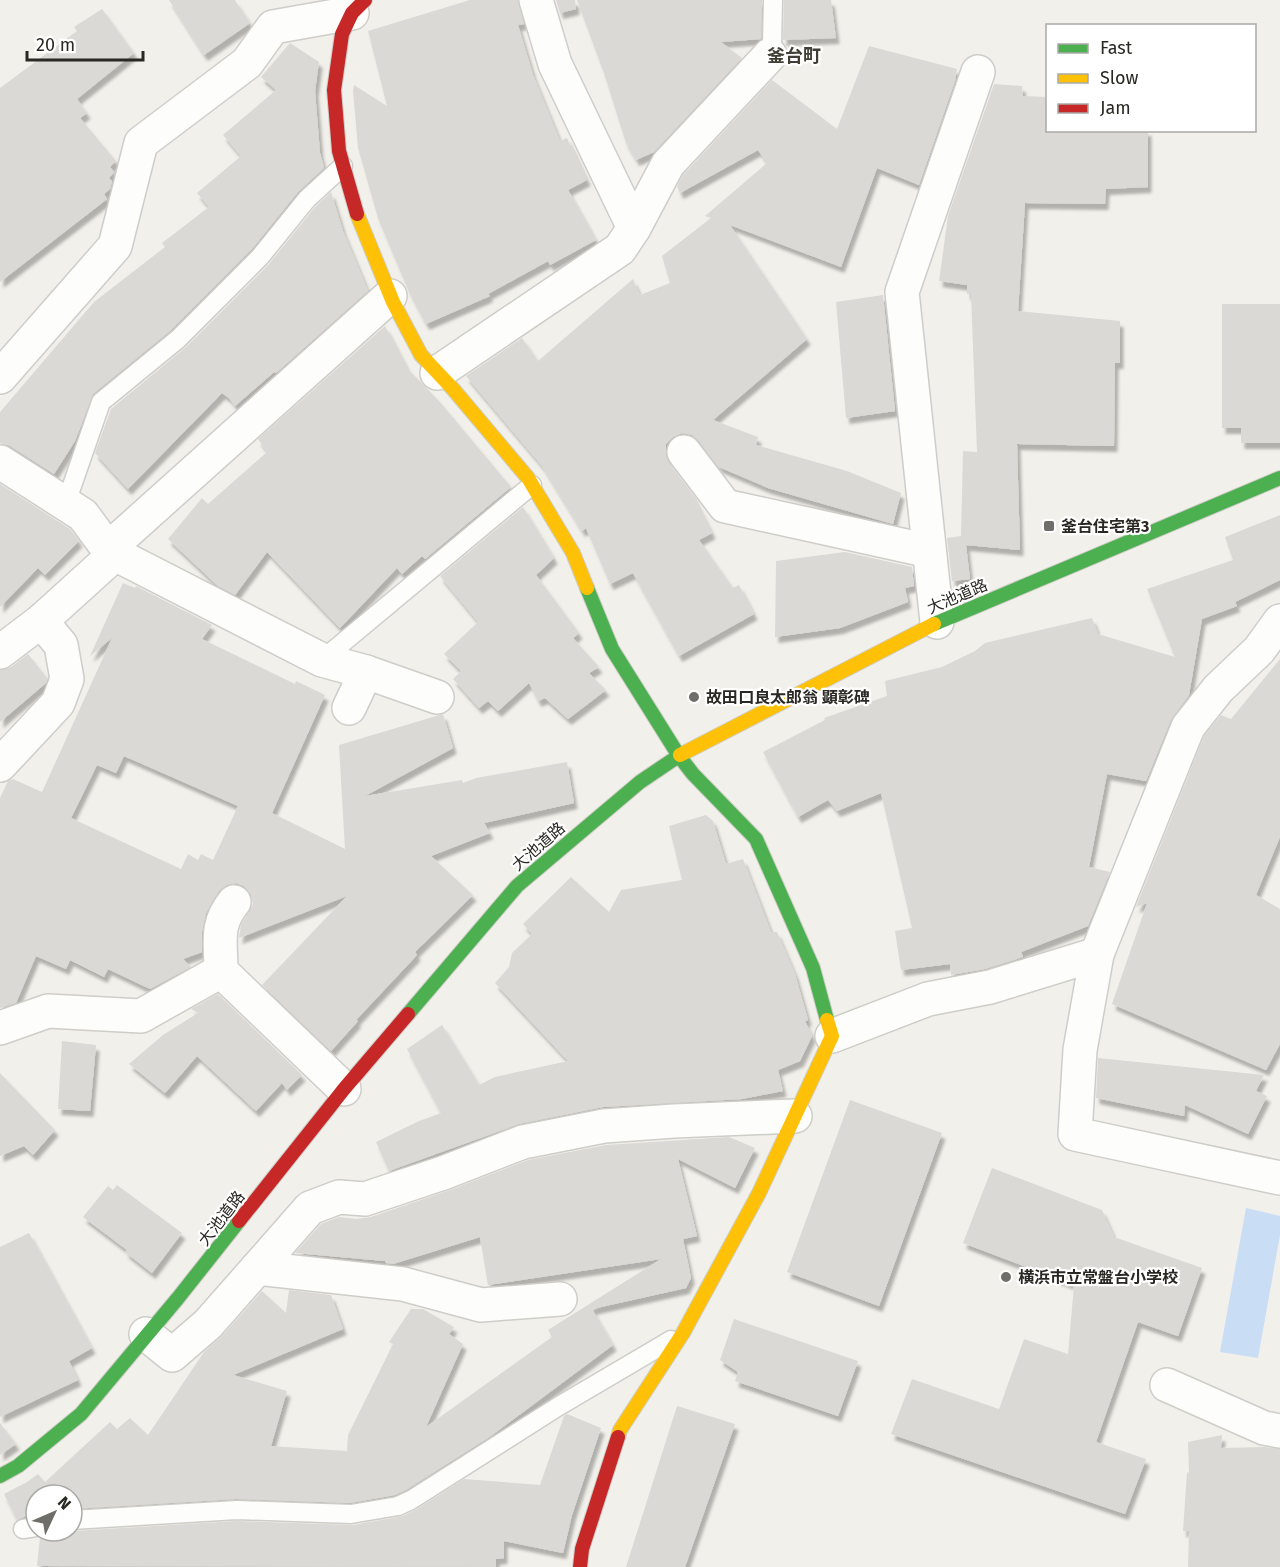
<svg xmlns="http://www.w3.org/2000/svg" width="1280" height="1567" font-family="'Fira Sans','Noto Sans JP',sans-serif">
  <defs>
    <filter id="shadow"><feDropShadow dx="3.5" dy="6" stdDeviation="1.5" flood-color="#0004"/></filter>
  </defs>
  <rect width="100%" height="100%" fill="#f2f0ea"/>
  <polygon fill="#c9ddf5" points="1246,1208 1280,1216 1280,1235 1258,1358 1220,1352"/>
  <g fill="#dad9d5" fill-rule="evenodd" filter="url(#shadow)">
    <polygon points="169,0 235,0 250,23 204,55"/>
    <polygon points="470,0 518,0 524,24 518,25 533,75 560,141 567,138 587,180 568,190 596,240 550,265 548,261 488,294 490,296 426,324 410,294 378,218 358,148 353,91 354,85 387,106 368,31"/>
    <polygon points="556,0 575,0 576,9 560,13"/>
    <polygon points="577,0 762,0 761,39 721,42 742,58 654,152 636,160 626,143 604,73"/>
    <polygon points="784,0 831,0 836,38 783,40"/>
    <polygon points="102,9 134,53 77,99 87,113 80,118 116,161 110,167 114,172 109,178 112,181 110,189 104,194 107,199 0,282 0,88 77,31 74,27"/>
    <polygon points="290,43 319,62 315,91 320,153 324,168 298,192 252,249 170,331 93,394 75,441 54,474 10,446 0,443 0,412 94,302 165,247 162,243 209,207 197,193 241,156 223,135 276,90 261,77"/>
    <polygon points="869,46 957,69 955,81 919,185 877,168 841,267 730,225 807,339 713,420 758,437 756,445 847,471 901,493 893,524 768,488 719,467 699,441 692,435 682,433 673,437 666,444 666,455 669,463 691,492 712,533 699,540 733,588 739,585 754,614 679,656 633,573 610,584 586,528 582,531 542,466 466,376 522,338 538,361 633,279 640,295 670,283 662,256 711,218 705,216 767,163 758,150 680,193 677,186 683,175 772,80 837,129"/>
    <polygon points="994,84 1022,86 1023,96 1047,97 1047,130 1148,130 1148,187 1106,189 1105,204 1025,203 1018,311 1120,321 1120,363 1115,363 1114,446 1017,444 1020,550 966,545 970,579 952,581 947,538 961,536 963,451 977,452 971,294 967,294 967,285 939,281 948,216"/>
    <polygon points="331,192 343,231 368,291 276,373 274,372 235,406 229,398 222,393 128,489 95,453 111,409 186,347 268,265 315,207"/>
    <polygon points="883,295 895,411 846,418 836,302"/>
    <polygon points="1222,304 1280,304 1280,443 1241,443 1241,428 1222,428"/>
    <polygon points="385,326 407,368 439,401 511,487 425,559 422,556 402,574 397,568 340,628 267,552 235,595 218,586 168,539 202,498 208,504 267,452 258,439"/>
    <polygon points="0,484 70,529 79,541 45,575 38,568 0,607"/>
    <polygon points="523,507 554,558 536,575 579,633 573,638 599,667 589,673 606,690 568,719 545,698 538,701 529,683 498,711 488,701 479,708 453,679 461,671 444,654 478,622 440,576"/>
    <polygon points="1280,515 1280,580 1235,602 1237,606 1202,619 1189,695 1171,720 1146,781 1107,774 1089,867 1110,872 1088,926 1021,952 1023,957 985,969 951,975 950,964 901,970 895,931 912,928 881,793 837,811 828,800 798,817 763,752 825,720 824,718 887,696 885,681 942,667 975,651 985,643 1092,618 1098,634 1175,657 1147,589 1233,560 1225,537"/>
    <polygon points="845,552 912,567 914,586 905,588 908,602 840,628 775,637 776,561"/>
    <path d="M123,583L135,588L136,586L212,625L202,639L295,684L296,681L325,695L272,813L345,849L339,745L443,714L453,748L365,796L462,780L463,783L476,778L567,762L574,803L484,823L490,833L431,856L473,895L415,952L417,955L356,1020L358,1021L331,1051L262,985L347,896L239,938L241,925L253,904L251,895L244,886L236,883L227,885L219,891L206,913L202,932V952L183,959L191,967L150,989L108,969L104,977L70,960L66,969L36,956L16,1003L0,1008V798L8,781L13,779L42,792L112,638L90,656ZM124,756L238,806L213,860L201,854L198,860L188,854L181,869L71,818L97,765L116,773Z"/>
    <polygon points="28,654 47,678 46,683 0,722 0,670 11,667"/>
    <polygon points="1280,659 1280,837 1256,895 1280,909 1280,1044 1266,1070 1112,1004 1147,903 1136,907 1204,736 1221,715 1231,719"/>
    <polygon points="706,815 713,821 726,864 743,859 771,932 777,932 795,974 808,1020 805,1021 812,1036 800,1061 778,1070 783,1091 742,1099 603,1107 519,1124 389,1171 376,1142 419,1121 441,1113 407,1049 442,1025 479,1085 495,1077 568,1061 495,983 509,967 512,953 532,934 523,924 571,877 609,912 621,890 682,880 669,826"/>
    <polygon points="218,994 302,1075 287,1090 282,1083 256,1111 197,1056 165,1093 129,1064 163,1035 198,1013 191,1009"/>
    <polygon points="62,1041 96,1045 90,1111 58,1109"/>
    <polygon points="1098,1058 1264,1075 1256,1091 1267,1096 1248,1134 1185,1105 1184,1116 1096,1098"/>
    <polygon points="0,1073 55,1130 33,1155 24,1146 0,1156"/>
    <polygon points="850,1100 942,1133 879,1306 787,1272"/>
    <polygon points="729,1137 755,1148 735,1188 678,1159 697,1236 683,1239 691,1278 686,1288 592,1309 613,1345 491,1436 406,1490 395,1495 350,1503 236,1499 72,1509 72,1495 36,1495 36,1509 24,1517 17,1520 4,1494 27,1482 38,1474 45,1482 110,1422 117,1429 130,1418 148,1435 204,1352 222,1336 262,1291 286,1313 289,1290 331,1295 343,1329 233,1375 287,1391 271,1446 347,1451 348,1435 393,1344 389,1342 411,1309 423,1309 454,1327 449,1334 463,1344 426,1427 552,1337 548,1330 661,1259 488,1285 480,1237 393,1264 386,1263 385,1261 295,1253 321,1224 339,1217 356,1219 371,1217 450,1190 528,1160 606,1145"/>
    <polygon points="992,1168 1102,1210 1114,1237 1202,1268 1178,1336 1138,1322 1096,1442 1146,1459 1125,1514 891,1434 912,1379 999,1409 1024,1339 1068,1354 1074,1285 963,1243"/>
    <polygon points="117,1185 182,1233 152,1273 125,1252 127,1250 83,1217 108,1186 113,1190"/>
    <polygon points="29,1233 92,1348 69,1361 78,1380 0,1417 0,1247"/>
    <polygon points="734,1319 858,1361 838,1416 735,1381 738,1372 720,1360"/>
    <polygon points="677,1406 735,1424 685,1567 626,1567"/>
    <polygon points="567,1414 601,1428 572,1515 563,1553 504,1541 504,1558 496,1559 496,1567 37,1566 40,1537 46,1531 73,1531 237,1521 353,1525 403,1516 417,1509 464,1479 540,1485 564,1416"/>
    <polygon points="0,1423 16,1444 0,1455"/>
    <polygon points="1222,1435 1221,1448 1265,1447 1280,1449 1280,1567 1188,1567 1189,1531 1183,1531 1187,1472 1189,1473 1188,1442"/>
  </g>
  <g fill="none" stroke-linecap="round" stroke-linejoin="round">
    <g stroke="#cecdc8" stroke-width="21">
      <g id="lane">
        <polyline points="770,55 772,44 773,0"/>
        <polyline points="66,503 101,402 178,339 260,257 307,199 343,166"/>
        <polyline points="322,660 532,485"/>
        <polyline points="72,1520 237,1510 351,1514 398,1506 411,1500 559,1406 671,1340"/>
        <polyline points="23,1529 36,1527"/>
      </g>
    </g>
    <g stroke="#cecdc8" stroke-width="36">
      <g id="street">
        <polyline points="536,0 555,64 634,228"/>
        <polyline points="437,373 620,249 634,228 668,164 770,55"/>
        <polyline points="0,377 115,246 141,143 247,63 273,27 352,13"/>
        <polyline points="684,452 725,506 929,551"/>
        <polyline points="0,462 83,515 108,549 115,554 322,660 366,672 437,697"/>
        <polyline points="108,549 390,296"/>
        <polyline points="1280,621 1259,650 1218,689 1188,727 1097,954 1080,1050 1075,1134 1280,1178"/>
        <polyline points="937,622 902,292 978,72"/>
        <polyline points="0,652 41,621 115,554"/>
        <polyline points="349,708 366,672"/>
        <polyline points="0,765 58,703 67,679 61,645 41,621"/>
        <path d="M221,971C221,943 215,925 234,902"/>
        <polyline points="0,1028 48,1011 141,1016 221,971 344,1089"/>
        <polyline points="832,1036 928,999 990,987 1097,954"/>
        <polyline points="257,1268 403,1284 481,1305 560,1299"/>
        <polyline points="146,1334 172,1355 208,1324 310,1208 339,1197 365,1199 443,1173 523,1142 604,1126 674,1121 795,1116"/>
        <polyline points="1167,1385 1264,1428 1280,1431"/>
      </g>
    </g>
    <g stroke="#cecdc8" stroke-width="16">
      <g id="fast">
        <polyline points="587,588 612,649 679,756 693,774 756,839 813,968 827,1020"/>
        <polyline points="934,624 1280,478"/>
        <polyline points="408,1014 517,886 640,782 680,755"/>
        <polyline points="0,1476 18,1466 81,1414 178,1298 239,1221"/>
      </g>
    </g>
    <g stroke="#cecdc8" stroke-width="16">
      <g id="slow">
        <polyline points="357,214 393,302 421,355 453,389 528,478 573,553 587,588"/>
        <polyline points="680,755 934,624"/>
        <polyline points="618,1437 620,1430 683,1333 759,1193 832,1036 827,1020"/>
      </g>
    </g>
    <g stroke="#cecdc8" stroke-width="16">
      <g id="jam">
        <polyline points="357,214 339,151 334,90 342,34 352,13 365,0"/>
        <polyline points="239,1221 344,1089 408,1014"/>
        <polyline points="580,1567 582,1549 618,1437"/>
      </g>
    </g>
    <use href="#lane" stroke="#fdfdfc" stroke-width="18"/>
    <use href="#street" stroke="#fdfdfc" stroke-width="33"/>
    <use href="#fast" stroke="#4caf50" stroke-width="14"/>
    <use href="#slow" stroke="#ffc107" stroke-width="14"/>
    <use href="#jam" stroke="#c62828" stroke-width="14"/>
  </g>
  <g fill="#6f6e69" stroke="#fff" stroke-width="2">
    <rect x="1043" y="520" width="12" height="12" rx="3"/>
    <circle cx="694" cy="697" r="6"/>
    <circle cx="1006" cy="1277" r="6"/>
  </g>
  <g text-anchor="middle" stroke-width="4.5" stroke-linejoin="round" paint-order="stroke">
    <g font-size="16" font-weight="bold" fill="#292823" stroke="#fff" text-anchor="start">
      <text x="1061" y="532">釜台住宅第3</text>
      <text x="706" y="703">故田口良太郎翁 顕彰碑</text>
      <text x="1018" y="1283">横浜市立常盤台小学校</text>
    </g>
    <g font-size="16" fill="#292823" stroke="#fff">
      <text transform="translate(957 596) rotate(-23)" y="6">大池道路</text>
      <text transform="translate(538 846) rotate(-41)" y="6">大池道路</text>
      <text transform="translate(221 1218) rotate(-52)" y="6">大池道路</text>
    </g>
    <g font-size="18" font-weight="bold" fill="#413f35" stroke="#fff">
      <text x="794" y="62">釜台町</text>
    </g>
  </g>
  <rect x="1046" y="24" width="210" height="108" fill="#ffffff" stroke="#a9a9a7" stroke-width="1.5"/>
  <rect x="1058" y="44" width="30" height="9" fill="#4caf50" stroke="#a9a9a7" stroke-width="1.5"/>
  <text x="1100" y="54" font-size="18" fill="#292823">Fast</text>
  <rect x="1058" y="74" width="30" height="9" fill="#ffc107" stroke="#a9a9a7" stroke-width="1.5"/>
  <text x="1100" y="84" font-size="18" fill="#292823">Slow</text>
  <rect x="1058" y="104" width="30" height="9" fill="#c62828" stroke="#a9a9a7" stroke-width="1.5"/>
  <text x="1100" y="114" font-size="18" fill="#292823">Jam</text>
  <g transform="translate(54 1513) rotate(46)"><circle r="28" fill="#ffffff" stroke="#a9a9a7" stroke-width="1.5"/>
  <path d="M0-4.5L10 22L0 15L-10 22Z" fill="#6f6e69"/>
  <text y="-9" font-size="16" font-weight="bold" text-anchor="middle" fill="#292823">N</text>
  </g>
  <path d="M27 51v9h116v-9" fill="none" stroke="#292823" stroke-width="3"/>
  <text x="36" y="51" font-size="18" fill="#292823" stroke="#ffffff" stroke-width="4.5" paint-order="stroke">20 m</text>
</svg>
